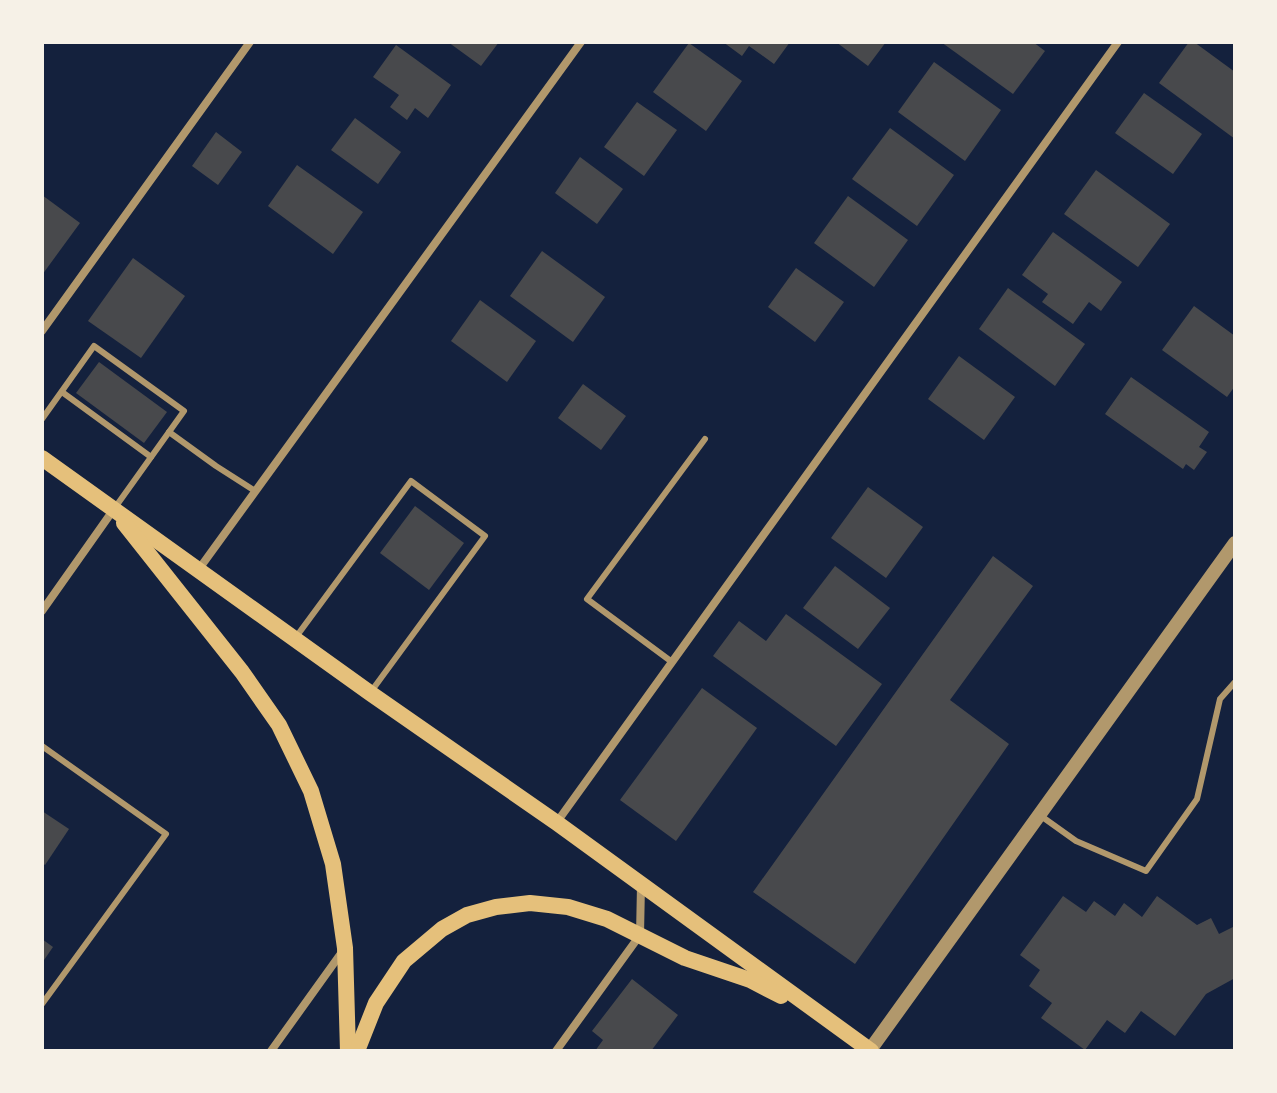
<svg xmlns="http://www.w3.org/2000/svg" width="1277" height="1093" font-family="Ubuntu,sans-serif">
  <rect width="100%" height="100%" fill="#14213d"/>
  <g fill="#48494c">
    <polygon points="448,42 499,42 481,66"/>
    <polygon points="723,42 790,42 774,64 749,46 742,56"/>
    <polygon points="836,42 886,42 868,66"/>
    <polygon points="941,42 1033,42 1045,51 1013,94"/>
    <polygon points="1189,42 1194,42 1235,72 1235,139 1159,83"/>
    <polygon points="689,43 742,81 706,131 653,92"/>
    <polygon points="396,45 451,85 428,118 415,108 407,120 390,107 399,95 373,77"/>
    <polygon points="934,62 1001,110 965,161 898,112"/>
    <polygon points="1144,93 1202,134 1173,174 1115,133"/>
    <polygon points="637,102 677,130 644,176 604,147"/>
    <polygon points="355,118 401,152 378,184 331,150"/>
    <polygon points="890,128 954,175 917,226 852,179"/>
    <polygon points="216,132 242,152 218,185 192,166"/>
    <polygon points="580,157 623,189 597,224 555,193"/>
    <polygon points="297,165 363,212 333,254 268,206"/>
    <polygon points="1096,170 1170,224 1138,267 1064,214"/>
    <polygon points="42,195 80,223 42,275"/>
    <polygon points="848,196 908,240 874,287 814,243"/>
    <polygon points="1053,232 1122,282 1101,311 1089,302 1073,324 1042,302 1048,294 1022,275"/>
    <polygon points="542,251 605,297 573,342 510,296"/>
    <polygon points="133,258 185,296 141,358 88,321"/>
    <polygon points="796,268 844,302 815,342 768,307"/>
    <polygon points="1008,288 1085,344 1055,386 979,329"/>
    <polygon points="480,300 536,341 507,382 451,341"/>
    <polygon points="1194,306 1235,336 1235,386 1227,397 1162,350"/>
    <polygon points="959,356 1015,397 984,440 928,399"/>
    <polygon points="99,362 167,412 144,443 76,393"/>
    <polygon points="1131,377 1209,432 1199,447 1207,452 1194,470 1186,464 1183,469 1105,414"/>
    <polygon points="583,384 626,416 601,450 558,418"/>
    <polygon points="868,487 923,527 886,578 831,538"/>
    <polygon points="415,506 464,543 429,590 380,553"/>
    <polygon points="993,556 1033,586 950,700 1009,744 855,964 753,892"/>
    <polygon points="835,566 890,608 858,649 803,608"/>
    <polygon points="786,614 882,684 836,746 713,656 739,621 766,641"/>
    <polygon points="702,688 757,728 676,841 620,800"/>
    <polygon points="42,811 69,829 45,865 42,863"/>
    <polygon points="1063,896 1086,912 1094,901 1115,916 1124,903 1142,917 1157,896 1197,925 1211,918 1219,934 1235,926 1235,978 1206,994 1175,1036 1141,1011 1125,1033 1107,1020 1085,1050 1041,1018 1052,1003 1029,986 1040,970 1020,955"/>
    <polygon points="42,939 53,947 42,963"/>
    <polygon points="632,979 678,1015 651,1051 595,1051 603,1040 592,1031"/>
  </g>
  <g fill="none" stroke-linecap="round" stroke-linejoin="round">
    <g stroke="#b1986c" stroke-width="6">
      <polyline points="62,392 151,457"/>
      <polyline points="42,419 94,346 184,411 114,509"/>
      <polyline points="169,432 216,466 255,491"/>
      <polyline points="296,637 411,481 485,536 370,693"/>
      <polyline points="672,662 587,599 705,439"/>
      <polyline points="42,746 166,834 42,1004"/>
      <polyline points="1041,816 1076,841 1146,871 1197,799 1220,699 1235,682"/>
    </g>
    <g stroke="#b1986c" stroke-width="8">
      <polyline points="42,331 250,42"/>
      <polyline points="199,569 581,42"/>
      <polyline points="42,611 114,509"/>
      <polyline points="557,822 1118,42"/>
      <polyline points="271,1051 342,952"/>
      <polyline points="556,1051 640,935 641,885"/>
    </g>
    <polyline stroke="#b1986c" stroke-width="14" points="870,1050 1235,543"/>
    <g stroke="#e5c07b" stroke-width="16">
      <polyline points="42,458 370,693 557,823 871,1051"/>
      <polyline points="124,523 242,672 279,725 311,791 333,864 345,948 348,1051"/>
      <polyline points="357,1051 376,1003 404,961 442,929 467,915 496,907 530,903 568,907 607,919 685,958 750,980 781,996"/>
    </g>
  </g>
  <rect width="1277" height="1093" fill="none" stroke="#f6f1e7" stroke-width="88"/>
</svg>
